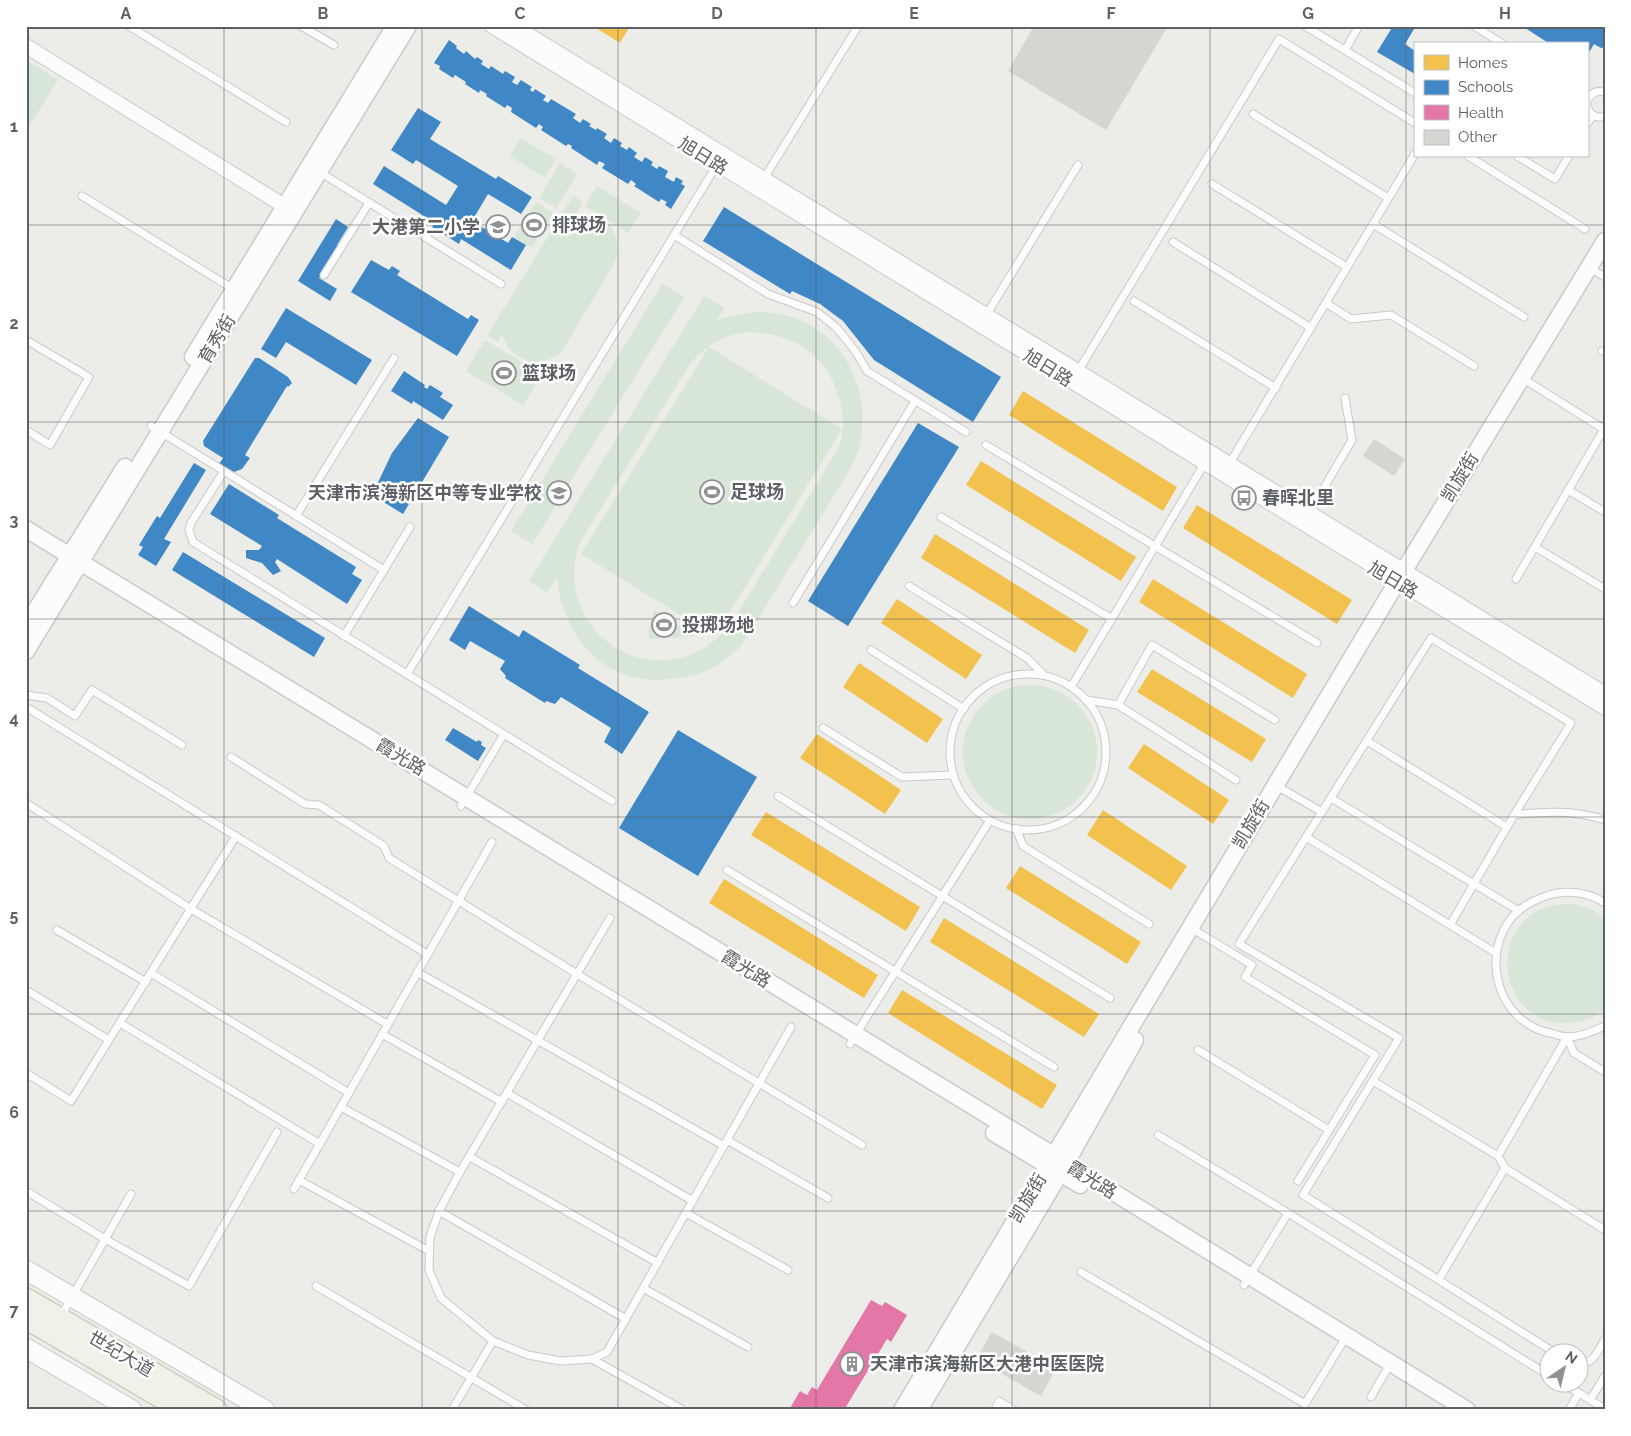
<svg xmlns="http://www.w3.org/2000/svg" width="1631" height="1436" font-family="Raleway,'Noto Sans SC',sans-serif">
  <rect width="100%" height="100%" fill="#ecece8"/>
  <g fill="#d7e6d6" fill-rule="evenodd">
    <polygon points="26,60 58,80 26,131"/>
    <polygon points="521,138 556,159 545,178 510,156"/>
    <polygon points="560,163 577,174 556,208 539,198"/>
    <polygon points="597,186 641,213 628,233 585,206"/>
    <path d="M573,196L583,202L576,214C606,211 622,232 616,260L562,351C541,371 511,361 502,335L498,342L487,336Z"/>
    <polygon points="536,202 553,213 532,247 514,237"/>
    <polygon points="662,284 684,297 532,544 511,531"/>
    <path d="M704,296L724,308L717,320C736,315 754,310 774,313C846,323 882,402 852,466L742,645C720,667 701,676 671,679C605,687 563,638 557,577L547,593L529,581ZM748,332C791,333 825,352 838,395C844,413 845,429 839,447L733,621C669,706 549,640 579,544L690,364C706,345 723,335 748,332Z"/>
    <polygon points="485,340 542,374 523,405 466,371"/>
    <polygon points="709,347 842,429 715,636 581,554"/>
    <polygon points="655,610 697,636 649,639 649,627"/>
    <circle cx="1030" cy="752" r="67"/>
    <path d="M1575,904L1593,910L1605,919V1009C1595,1018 1582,1022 1570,1023C1496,1028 1483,918 1556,905C1562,904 1569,904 1575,904Z"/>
  </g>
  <g fill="#f2c14e">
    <polygon points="593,26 630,26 620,43"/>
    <polygon points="1023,391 1177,487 1163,511 1009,415"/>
    <polygon points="981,461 1136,557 1121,581 966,485"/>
    <polygon points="1197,505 1352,600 1337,624 1183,528"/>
    <polygon points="935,534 1089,630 1075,653 921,558"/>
    <polygon points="1153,579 1307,674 1293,698 1139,602"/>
    <polygon points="897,599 982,655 966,679 881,623"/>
    <polygon points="859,663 943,719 927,743 843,687"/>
    <polygon points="1152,669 1266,739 1252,762 1137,692"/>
    <polygon points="817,734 901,790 885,814 800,758"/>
    <polygon points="1144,744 1229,800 1213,824 1128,768"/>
    <polygon points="1103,810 1187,866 1171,890 1087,835"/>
    <polygon points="766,812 920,907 906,931 751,835"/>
    <polygon points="1020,866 1141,942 1127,964 1006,888"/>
    <polygon points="724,879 878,975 864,998 709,903"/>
    <polygon points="944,918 1099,1014 1084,1037 930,942"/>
    <polygon points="902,990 1057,1085 1042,1109 888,1013"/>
  </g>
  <g fill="#3f88c5">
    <polygon points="1393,26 1409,26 1414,29 1405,44 1415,51 1415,74 1377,52"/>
    <polygon points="1522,26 1605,26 1605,47 1601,48 1594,44 1587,56 1587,44 1550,44"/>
    <polygon points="449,40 457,46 456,48 464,54 466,51 475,59 477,57 483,61 481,64 489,69 491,66 503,74 505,71 515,77 512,82 517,85 521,80 532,87 530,90 533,92 535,89 546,96 543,100 548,103 551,99 576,114 573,118 580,123 583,119 591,124 589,126 596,130 597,128 607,134 604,138 611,143 614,138 622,143 620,146 627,150 629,147 637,153 634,157 642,162 645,157 653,162 651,165 657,169 659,166 668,171 665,177 674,182 676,177 683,181 681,184 685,186 671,209 665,205 667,202 661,199 659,202 634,186 636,184 631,180 628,184 602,168 605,164 599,161 597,165 571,148 572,146 568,144 566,146 541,130 543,127 539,124 536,128 511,112 512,108 507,105 505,108 486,96 487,94 480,90 479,93 465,84 466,82 455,75 453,78 439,69 440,66 434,63"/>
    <polygon points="418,108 441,122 430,139 496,179 498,176 532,197 521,214 488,194 472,221 508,243 512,237 526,245 511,270 461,239 459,244 432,227 435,223 373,184 384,166 446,205 458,186 416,160 413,164 391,150"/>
    <polygon points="724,207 1001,377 973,422 874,360 843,321 820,304 792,291 790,294 703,241"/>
    <polygon points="336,219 348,227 337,245 338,246 319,278 337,289 330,301 298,281"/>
    <polygon points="371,260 389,270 392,266 400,271 397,275 468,319 471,315 479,320 457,356 351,292"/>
    <polygon points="286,308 372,360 356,385 286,342 276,358 261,349"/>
    <polygon points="255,358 259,358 288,377 292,383 288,387 287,386 245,455 250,458 242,469 234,472 219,464 223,458 204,446 203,441"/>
    <polygon points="404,371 425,385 424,387 427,389 430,385 443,393 440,397 453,405 443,420 413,401 412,404 391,391"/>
    <polygon points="418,418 449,437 403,514 372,495 392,453"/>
    <polygon points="918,423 959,447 848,626 808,601"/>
    <polygon points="194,463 206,470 164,539 171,542 156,566 138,555 143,547 139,545 157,516 160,518"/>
    <polygon points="229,484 279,515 277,518 356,567 352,574 362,580 347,604 277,559 275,562 281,571 273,575 262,563 246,558 246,550 259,550 262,546 210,514"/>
    <polygon points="183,552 325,638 314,657 172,570"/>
    <polygon points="469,606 519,637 523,630 580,665 578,668 649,712 622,754 604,742 611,728 561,697 555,704 546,701 545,703 505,678 506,676 500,669 505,661 470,641 465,650 449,640"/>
    <polygon points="453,728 477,742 478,740 482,742 481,745 486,748 478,761 445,740"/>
    <polygon points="678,730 757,777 698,876 619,828"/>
  </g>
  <polygon fill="#e377a8" points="871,1300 882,1306 885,1302 907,1315 891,1342 887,1339 844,1410 789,1410 800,1391 807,1395 812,1387 817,1390"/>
  <g fill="#d6d5d2">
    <polygon points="1034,26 1168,26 1106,130 1008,71"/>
    <polygon points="1374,439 1405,459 1394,476 1363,456"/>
    <polygon points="992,1332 1056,1368 1041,1396 976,1359"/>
  </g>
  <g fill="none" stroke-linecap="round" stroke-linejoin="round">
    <g stroke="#c9cac9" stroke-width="9">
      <g id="service">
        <polyline points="129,26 286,122"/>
        <polyline points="301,26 334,45"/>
        <polyline points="1305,26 1415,93"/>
        <polyline points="1474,26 1503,44"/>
        <polyline points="1345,50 1359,26"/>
        <path d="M1587,102C1590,93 1596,90 1605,92"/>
        <path d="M1587,106C1590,115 1596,119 1605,116"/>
        <polyline points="1253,114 1388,198"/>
        <polyline points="1587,124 1593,115"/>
        <polyline points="1468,156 1585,229"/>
        <polyline points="1517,156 1555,179 1569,156"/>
        <polyline points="318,171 501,284"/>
        <polyline points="763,180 858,26"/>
        <polyline points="1212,184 1347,267"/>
        <polyline points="82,196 235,290"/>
        <polyline points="1373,224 1524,317"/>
        <polyline points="674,235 768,294 817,312 837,328 856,352 867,371 966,432"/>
        <polyline points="1173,242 1311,328"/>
        <polyline points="1598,273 1605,277"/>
        <polyline points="324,275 369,203"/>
        <polyline points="1134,301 1276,388"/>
        <polyline points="1326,303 1351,319 1391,315 1474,366"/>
        <polyline points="985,317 1078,165"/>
        <polyline points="26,340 89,377 50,445 26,430"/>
        <polyline points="1602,351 1605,352"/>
        <polyline points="1077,373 1279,39 1415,123"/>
        <polyline points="1530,383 1605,430"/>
        <polyline points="151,426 384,570"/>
        <polyline points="986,445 1317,643"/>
        <polyline points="1228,466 1415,154"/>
        <polyline points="224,471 191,523 189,530 193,542 612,801"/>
        <polyline points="1568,490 1605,512"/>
        <polyline points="1308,515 1352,440 1345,398"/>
        <polyline points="296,516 394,358"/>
        <polyline points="941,517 1112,619"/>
        <polyline points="1535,547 1605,589"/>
        <polyline points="1516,579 1604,429"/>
        <polyline points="909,586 1027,658 1043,674"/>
        <polyline points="793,603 915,401"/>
        <polyline points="344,636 410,527"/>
        <polyline points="871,650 964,709"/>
        <polyline points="407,674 718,163"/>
        <circle cx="1028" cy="752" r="78"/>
        <polyline points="1071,687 1206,461"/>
        <polyline points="26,695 47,698 75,716 92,690 182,745"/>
        <polyline points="1087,700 1118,705 1236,780"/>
        <polyline points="1118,705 1152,645 1275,720"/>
        <polyline points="26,707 427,954"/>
        <polyline points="823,728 902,777 953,775"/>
        <polyline points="1367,741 1507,827"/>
        <polyline points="231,757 305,804 319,805 384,846 389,858 577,974 862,1145"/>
        <polyline points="1282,789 1322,812"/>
        <polyline points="778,796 1110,998"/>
        <polyline points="1331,798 1519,911"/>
        <polyline points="26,803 191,909 387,1024"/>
        <polyline points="461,806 504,734"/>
        <polyline points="1016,828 1023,846 1149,924"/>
        <polyline points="1306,837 1496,953"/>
        <polyline points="727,870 1054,1067"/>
        <path d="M1605,903C1589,892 1565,889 1546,896C1535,900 1523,905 1514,915C1479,954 1497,1022 1550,1033C1556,1034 1562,1037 1568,1037C1581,1037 1593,1031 1605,1026"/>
        <polyline points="610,918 460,1172 439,1211 430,1237 429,1270 441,1298 493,1341 528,1355 561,1361 592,1359 607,1352 791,1027"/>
        <polyline points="1450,925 1514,815"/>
        <polyline points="57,930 146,982"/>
        <polyline points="1196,931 1252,965 1245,977 1375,1055 1298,1181"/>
        <polyline points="417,972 724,1146"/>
        <polyline points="151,973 349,1093"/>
        <polyline points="26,990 109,1040"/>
        <polyline points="120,1023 320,1144"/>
        <polyline points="382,1034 502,1102"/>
        <polyline points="1567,1037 1574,1053 1605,1072"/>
        <polyline points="850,1044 990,820"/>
        <polyline points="1198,1050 1329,1130"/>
        <polyline points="26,1073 71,1101 236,836"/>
        <polyline points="1373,1081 1498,1156 1505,1168 1605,1230"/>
        <polyline points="507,1093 693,1201"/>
        <polyline points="341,1107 460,1172"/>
        <polyline points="1158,1135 1288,1213 1548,1375"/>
        <polyline points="727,1140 828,1198"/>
        <polyline points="1498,1156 1567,1037"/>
        <polyline points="470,1157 658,1263"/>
        <polyline points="299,1180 429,1251"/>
        <polyline points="294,1189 492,842"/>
        <polyline points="26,1191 105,1239 189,1286 277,1132"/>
        <polyline points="439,1211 626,1319"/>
        <polyline points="686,1213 788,1270"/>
        <polyline points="1081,1272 1305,1404 1346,1337"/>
        <polyline points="1439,1279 1505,1168"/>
        <polyline points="1244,1285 1288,1213"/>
        <polyline points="316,1286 526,1410"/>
        <polyline points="643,1288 748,1347"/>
        <polyline points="61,1316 131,1194"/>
        <path d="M1557,1354L1303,1195L1399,1038L1239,944L1431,638L1571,723L1514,815C1545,811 1575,810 1605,820"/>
        <polyline points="592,1359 683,1410"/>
        <path d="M1578,1363C1593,1366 1599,1349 1605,1339"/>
        <polyline points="1563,1384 1579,1393 1569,1410"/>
        <polyline points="1579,1393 1605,1409"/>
        <polyline points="1371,1397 1390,1364"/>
        <polyline points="1590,1400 1605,1376"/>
        <polyline points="452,1410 493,1341"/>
        <polyline points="995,1410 999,1401 1014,1410"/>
      </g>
    </g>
    <g stroke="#c9cac9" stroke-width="16">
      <g id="minor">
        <polyline points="492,26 1605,708"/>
        <polyline points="514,26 1605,694"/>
        <polyline points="26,46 294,212"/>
      </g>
    </g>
    <g stroke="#c9cac9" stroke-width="19">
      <g id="tertiary">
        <polyline points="193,357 395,26"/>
        <polyline points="26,529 1053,1155 1467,1410"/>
        <polyline points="26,626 125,467"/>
        <polyline points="26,651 408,26"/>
        <polyline points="994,1133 1080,1185"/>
        <polyline points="902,1410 1397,582 1605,241"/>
        <polyline points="919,1410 1066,1163 1135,1040"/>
      </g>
    </g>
    <g stroke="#c7c8c8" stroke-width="21">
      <g id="secondary">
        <polyline points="26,1270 265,1410"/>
        <polyline points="26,1348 132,1410"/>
      </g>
    </g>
    <g stroke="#d1cdb9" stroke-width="24">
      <g id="primary">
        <polyline points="26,1299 216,1410"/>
        <polyline points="26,1318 183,1410"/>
      </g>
    </g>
    <use href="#service" stroke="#fcfcfc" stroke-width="7"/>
    <use href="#minor" stroke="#fcfcfc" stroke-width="14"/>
    <use href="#tertiary" stroke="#fcfcfc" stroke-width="16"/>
    <use href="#secondary" stroke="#fcfcfc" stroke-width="19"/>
    <use href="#primary" stroke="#f2f1e9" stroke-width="21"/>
  </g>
  <path fill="none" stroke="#5d6064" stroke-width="1" stroke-opacity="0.55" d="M224,26V1410M422,26V1410M618,26V1410M816,26V1410M1012,26V1410M1210,26V1410M1406,26V1410M26,225H1605M26,422H1605M26,619H1605M26,817H1605M26,1014H1605M26,1211H1605"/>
  <defs>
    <g id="stadium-ring" transform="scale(1.25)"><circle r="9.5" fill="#fff" stroke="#8f9192" stroke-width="1.5"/><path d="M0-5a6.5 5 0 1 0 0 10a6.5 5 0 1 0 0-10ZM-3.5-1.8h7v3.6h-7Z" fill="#8f9192"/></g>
    <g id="school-ring" transform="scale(1.25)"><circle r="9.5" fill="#fff" stroke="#8f9192" stroke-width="1.5"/><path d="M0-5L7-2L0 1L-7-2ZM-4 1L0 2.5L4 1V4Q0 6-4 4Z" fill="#8f9192"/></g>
    <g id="bus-ring" transform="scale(1.25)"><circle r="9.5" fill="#fff" stroke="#8f9192" stroke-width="1.5"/><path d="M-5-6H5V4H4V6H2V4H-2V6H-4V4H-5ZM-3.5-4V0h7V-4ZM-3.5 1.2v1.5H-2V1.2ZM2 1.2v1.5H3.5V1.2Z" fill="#8f9192"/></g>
    <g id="building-ring" transform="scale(1.25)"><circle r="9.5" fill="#fff" stroke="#8f9192" stroke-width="1.5"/><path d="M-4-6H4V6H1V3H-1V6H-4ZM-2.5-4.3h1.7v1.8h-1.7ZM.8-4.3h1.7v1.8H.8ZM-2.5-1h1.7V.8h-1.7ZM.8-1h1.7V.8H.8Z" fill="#8f9192"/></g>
  </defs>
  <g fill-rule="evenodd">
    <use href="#stadium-ring" x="534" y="225"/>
    <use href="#school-ring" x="498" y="227"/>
    <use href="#stadium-ring" x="504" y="373"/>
    <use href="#stadium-ring" x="712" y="492"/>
    <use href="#school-ring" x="559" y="493"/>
    <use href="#bus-ring" x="1244" y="498"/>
    <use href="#stadium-ring" x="664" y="625"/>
    <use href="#building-ring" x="852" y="1364"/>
  </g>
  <g text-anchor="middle" stroke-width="5" stroke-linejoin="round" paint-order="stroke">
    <g font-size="18" fill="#5d6064" stroke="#fff">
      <text transform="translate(703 156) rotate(32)" y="6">旭日路</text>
      <text transform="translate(217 339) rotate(-59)" y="6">育秀街</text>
      <text transform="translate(1048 368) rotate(32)" y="6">旭日路</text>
      <text transform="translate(1460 477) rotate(-59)" y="6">凯旋街</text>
      <text transform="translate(1393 580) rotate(31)" y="6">旭日路</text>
      <text transform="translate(401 757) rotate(31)" y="6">霞光路</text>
      <text transform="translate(1251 824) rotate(-59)" y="6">凯旋街</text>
      <text transform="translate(746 969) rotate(32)" y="6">霞光路</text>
      <text transform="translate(1092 1180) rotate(32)" y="6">霞光路</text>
      <text transform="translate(1028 1198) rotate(-59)" y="6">凯旋街</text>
      <text transform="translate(121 1354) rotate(30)" y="6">世纪大道</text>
    </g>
    <g font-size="18" font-weight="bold" fill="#5d6064" stroke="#fff" text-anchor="start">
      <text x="552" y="231">排球场</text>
      <text x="480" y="233" text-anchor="end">大港第二小学</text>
      <text x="522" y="379">篮球场</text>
      <text x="730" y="498">足球场</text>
      <text x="542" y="499" text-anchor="end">天津市滨海新区中等专业学校</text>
      <text x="1262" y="504">春晖北里</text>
      <text x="682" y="631">投掷场地</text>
      <text x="870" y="1370">天津市滨海新区大港中医医院</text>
    </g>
  </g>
  <rect width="1631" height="1436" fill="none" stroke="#ffffff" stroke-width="55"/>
  <rect x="1414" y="42" width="175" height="115" fill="#ffffff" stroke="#bebfc1"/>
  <rect x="1424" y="55" width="25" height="15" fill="#f2c14e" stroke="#bebfc1"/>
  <text x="1458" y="68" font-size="15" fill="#5d6064">Homes</text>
  <rect x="1424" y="80" width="25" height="15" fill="#3f88c5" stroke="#bebfc1"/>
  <text x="1458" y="92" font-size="15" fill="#5d6064">Schools</text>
  <rect x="1424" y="105" width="25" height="15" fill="#e377a8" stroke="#bebfc1"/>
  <text x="1458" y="118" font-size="15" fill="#5d6064">Health</text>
  <rect x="1424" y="130" width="25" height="15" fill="#d6d5d2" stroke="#bebfc1"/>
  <text x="1458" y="142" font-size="15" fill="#5d6064">Other</text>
  <g transform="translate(1564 1368) rotate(35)"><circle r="24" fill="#ffffff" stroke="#bebfc1"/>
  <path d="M0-4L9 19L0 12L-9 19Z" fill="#8f9192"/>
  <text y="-8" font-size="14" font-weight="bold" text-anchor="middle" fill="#5d6064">N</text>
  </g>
  <rect x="28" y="28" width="1576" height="1380" fill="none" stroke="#5d6064" stroke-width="2"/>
  <g font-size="16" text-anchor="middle" font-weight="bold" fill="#5d6064">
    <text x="126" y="19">A</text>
    <text x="323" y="19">B</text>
    <text x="520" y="19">C</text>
    <text x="717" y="19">D</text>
    <text x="914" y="19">E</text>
    <text x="1111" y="19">F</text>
    <text x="1308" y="19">G</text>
    <text x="1505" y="19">H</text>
    <text x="14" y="132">1</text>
    <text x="14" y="329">2</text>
    <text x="14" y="526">3</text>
    <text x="14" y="724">4</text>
    <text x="14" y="921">5</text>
    <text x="14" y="1118">6</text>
    <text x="14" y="1316">7</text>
  </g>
</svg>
